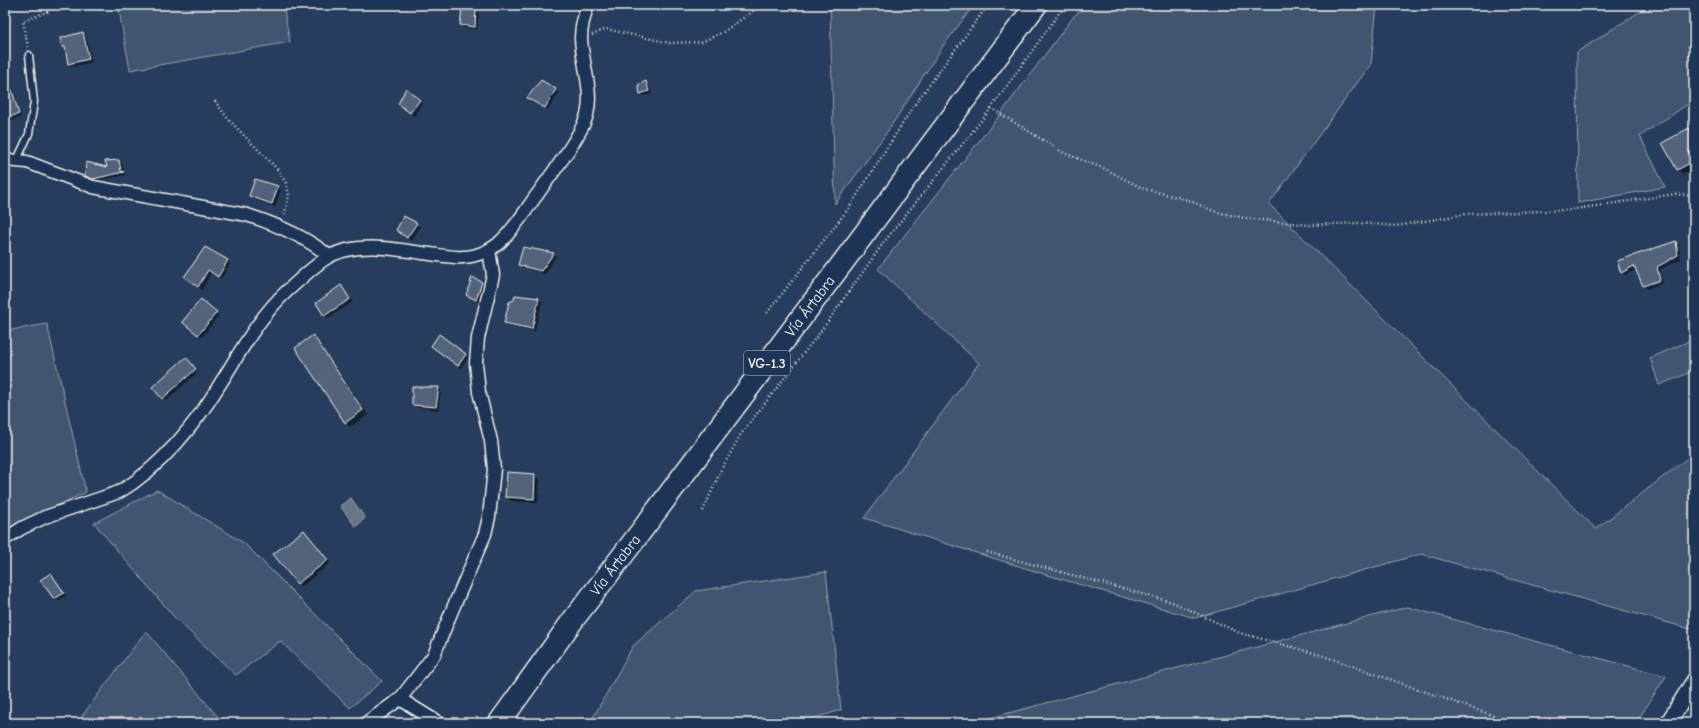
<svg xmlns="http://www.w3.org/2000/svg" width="1699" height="728" font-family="'Comic Neue',sans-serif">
  <rect width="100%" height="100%" fill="#263d5d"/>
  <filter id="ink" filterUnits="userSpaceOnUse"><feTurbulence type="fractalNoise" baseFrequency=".025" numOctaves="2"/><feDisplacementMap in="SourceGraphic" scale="8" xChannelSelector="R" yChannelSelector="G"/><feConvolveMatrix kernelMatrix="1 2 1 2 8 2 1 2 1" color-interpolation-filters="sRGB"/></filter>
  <g filter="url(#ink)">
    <g fill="#40546f" stroke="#9aa2ac">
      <polygon points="118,5 283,5 290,42 130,70"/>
      <polygon points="830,5 974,5 943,46 887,132 835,204"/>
      <polygon points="1086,5 1377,5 1371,64 1269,204 1596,529 1694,453 1694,630 1421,554 1195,618 1054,577 864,518 979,363 878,269 1002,112 1074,16"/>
      <polygon points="1650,5 1688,5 1694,16 1694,100 1640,136 1665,187 1578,203 1577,52"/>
      <polygon points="47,324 86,492 5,530 5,331"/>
      <polygon points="1694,339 1694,371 1659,385 1650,358"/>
      <polygon points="157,490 244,543 382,681 350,708 280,641 236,675 175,618 94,523"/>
      <polygon points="826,572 841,710 798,723 590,723 633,646 696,591"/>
      <polygon points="1407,607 1666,676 1636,723 971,723"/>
      <polygon points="146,631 223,723 89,723 82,716"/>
    </g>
    <polygon fill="#677588" stroke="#9fa7ae" points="351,498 365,518 356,527 340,506"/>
    <g fill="#0007">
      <polygon points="476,10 479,13 477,29 464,28 461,25"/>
      <polygon points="83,33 86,36 92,62 72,67 69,64 67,50 63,46"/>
      <polygon points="9,81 12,84 21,117 5,122 5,82"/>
      <polygon points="542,81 559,93 548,110 528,98"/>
      <polygon points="646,82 649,85 652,94 644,96 641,93"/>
      <polygon points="419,100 422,103 414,116 403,107"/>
      <polygon points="1689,129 1694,135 1694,156 1693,157 1694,168 1683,174 1678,170"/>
      <polygon points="119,161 122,164 124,173 126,175 96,181 86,176 108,169"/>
      <polygon points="256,181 278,187 281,190 275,207 253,199 250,196"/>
      <polygon points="405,217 420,227 411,241 401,233"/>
      <polygon points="1676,242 1679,245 1681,259 1659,270 1663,283 1647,289 1644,286 1637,269 1625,275 1622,272"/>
      <polygon points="553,254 556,256 545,274 522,267 519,264"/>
      <polygon points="227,261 230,264 221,279 211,273 202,290 185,276"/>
      <polygon points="481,282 484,286 479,302 467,295"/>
      <polygon points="341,287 353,302 328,318 317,303"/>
      <polygon points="516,296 539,299 542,302 535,331 508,326 505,323 515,301"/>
      <polygon points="216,312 219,315 202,337 187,325"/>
      <polygon points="313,337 318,342 368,415 350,427 346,422"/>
      <polygon points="432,346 465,355 468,358 461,368"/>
      <polygon points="189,362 198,372 166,401 163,398"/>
      <polygon points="438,388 441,391 438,410 416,407 413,404"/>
      <polygon points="508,473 535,475 540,480 538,503 511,501 506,496"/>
      <polygon points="304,531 330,563 301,587 275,554"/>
      <polygon points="54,578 66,596 58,601 54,598"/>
    </g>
    <g fill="#52647b" stroke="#f4f1e8">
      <polygon points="462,8 476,9 475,27 460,25"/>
      <polygon points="83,32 89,59 68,64 65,47 62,47 60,38"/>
      <polygon points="5,76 8,76 19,114 5,118"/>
      <polygon points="541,80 556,89 545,108 527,98"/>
      <polygon points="646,81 649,91 640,94 638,85"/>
      <polygon points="406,88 420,100 410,113 398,104"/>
      <polygon points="1689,128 1694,138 1694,149 1688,152 1694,161 1677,170 1662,143"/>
      <polygon points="119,160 121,171 124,172 93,179 85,176 86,162 107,167 105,161"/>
      <polygon points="255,179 278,186 272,204 249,196"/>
      <polygon points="404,216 417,223 407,238 396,230"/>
      <polygon points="1676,241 1678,255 1657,267 1660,280 1643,286 1634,266 1621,273 1617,261"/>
      <polygon points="205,247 228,260 218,277 208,270 198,287 184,277"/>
      <polygon points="523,247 554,253 541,271 518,265"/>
      <polygon points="472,277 482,282 476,300 466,295"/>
      <polygon points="341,285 350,299 324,316 316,303"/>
      <polygon points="515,295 539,298 532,329 504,323 509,302 514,300"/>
      <polygon points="201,299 217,312 198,335 182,322"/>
      <polygon points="439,334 466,354 458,366 431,346"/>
      <polygon points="313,335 363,410 345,423 295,348"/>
      <polygon points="186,357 196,369 162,399 152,387"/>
      <polygon points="412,387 439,387 436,407 412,405"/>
      <polygon points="507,472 535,474 534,499 505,497"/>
      <polygon points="304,530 328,560 297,584 273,554"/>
      <polygon points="51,573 64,593 54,599 40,580"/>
    </g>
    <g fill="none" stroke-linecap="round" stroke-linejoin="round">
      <g stroke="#f4f1e8" stroke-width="9">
        <polyline id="service" points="17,160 29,134 34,102 29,55"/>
      </g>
      <g stroke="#f4f1e8" stroke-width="15">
        <g id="minor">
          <path d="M5,160L27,162L93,187L247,215C275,224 306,237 329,256"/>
          <path d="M5,539L22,528L45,517L119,492C160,468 196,424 220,384C241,351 258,318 287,291C300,280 317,262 332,255C360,241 400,250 430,254C446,256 463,260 479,254C486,252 493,248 499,243C515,229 526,209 539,192C554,170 572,149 583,125C597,98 582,66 581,38C581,26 584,16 588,5"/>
          <polyline points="400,699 439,723"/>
          <polyline points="366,723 400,699 434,655 453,608 485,534 489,517 494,469 491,441 479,392 476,363 478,338 493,275 489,250"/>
        </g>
      </g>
      <g stroke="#f4f1e8" stroke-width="18">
        <polyline id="tertiary" points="1668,723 1694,681"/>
      </g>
      <g stroke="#f4f1e8" stroke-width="24">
        <g id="trunk">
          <path id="s1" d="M499,723L573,620L633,542L1036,5"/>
        </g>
      </g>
      <g stroke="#f4f1e8" stroke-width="2.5" stroke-dasharray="1 3" stroke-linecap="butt">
        <polyline points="592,35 606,29 670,43 702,42 723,32 762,5"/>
        <polyline points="28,47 23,21 47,12 48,5"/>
        <polyline points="215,101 228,119 278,170 286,183 289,195 284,217"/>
        <polyline points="991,108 1064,153 1103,168 1142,188 1188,200 1216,212 1245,218 1309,225 1360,223 1396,226 1466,214 1569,210 1675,194 1694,196"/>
        <polyline points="767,313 849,208 913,107 988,5"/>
        <polyline points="703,511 721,470 741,434 821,331 884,242 989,111 1065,5"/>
        <polyline points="987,552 1172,602 1240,633 1321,655 1514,723"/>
      </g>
      <use href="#service" stroke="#1d3557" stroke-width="6"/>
      <use href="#minor" stroke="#1d3557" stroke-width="12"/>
      <use href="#tertiary" stroke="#1d3557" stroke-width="15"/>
      <use href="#trunk" stroke="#1d3557" stroke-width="21"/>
    </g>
  </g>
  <g text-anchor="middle" stroke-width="3" stroke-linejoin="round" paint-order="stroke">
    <rect fill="#1d3557" stroke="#b4b9bc" stroke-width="1" x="744" y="351" width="46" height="24" rx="3"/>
    <g font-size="14" font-weight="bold" fill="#f4f1e8">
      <text x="767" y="368">VG-1.3</text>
    </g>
    <g font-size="15" fill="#f4f1e8" stroke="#1d3557">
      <text dy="5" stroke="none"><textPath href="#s1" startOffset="520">Vía Ártabra</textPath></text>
      <text dy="5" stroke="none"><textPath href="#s1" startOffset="196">Vía Ártabra</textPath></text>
    </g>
  </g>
  <rect width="1699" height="728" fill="none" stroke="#1d3557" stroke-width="20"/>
  <rect x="10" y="10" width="1679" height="708" fill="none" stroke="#f4f1e8" stroke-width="1.5" filter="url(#ink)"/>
</svg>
